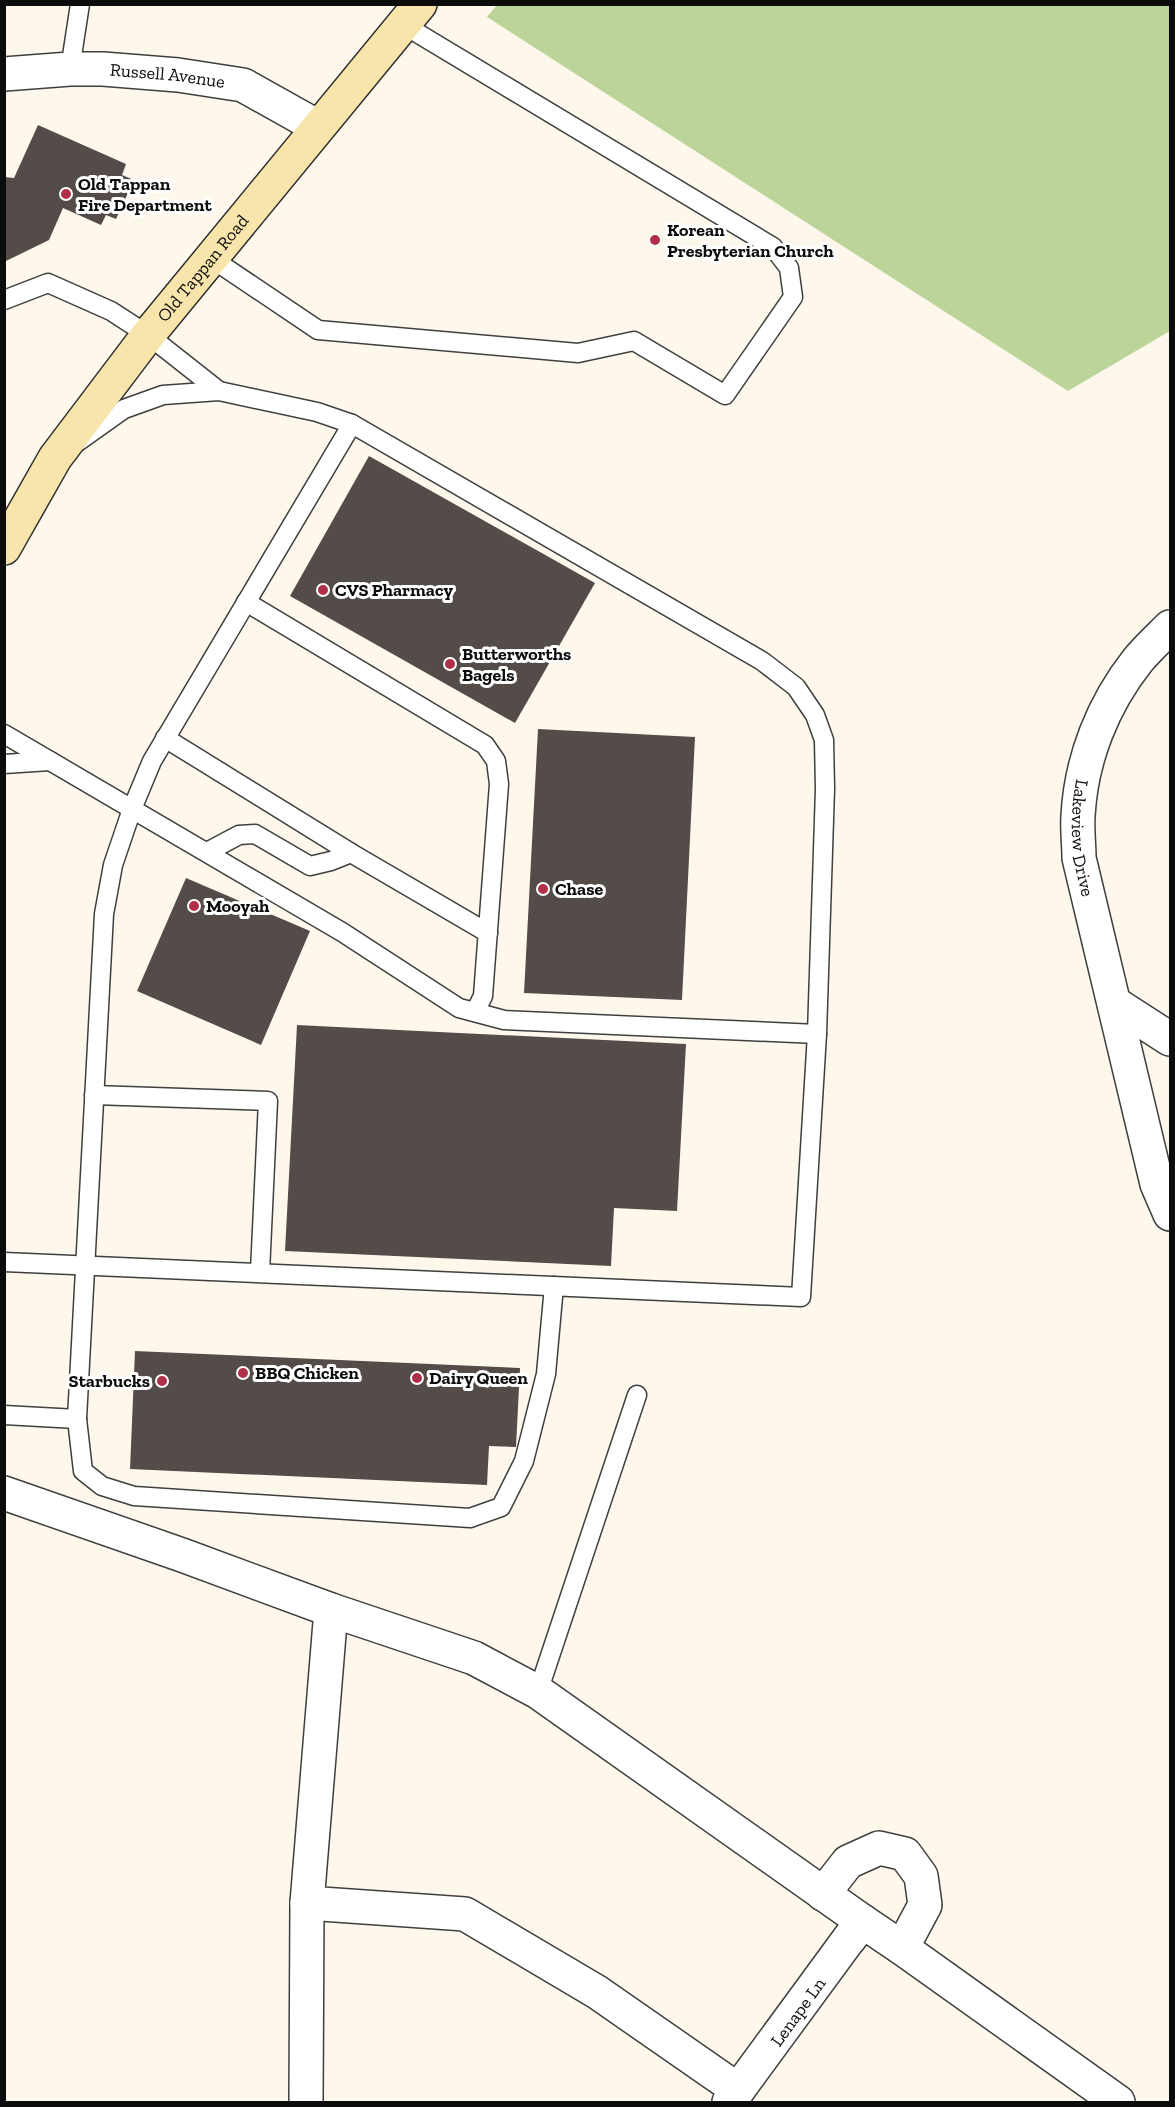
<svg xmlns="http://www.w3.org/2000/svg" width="1175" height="2107" font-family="'Zilla Slab',serif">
  <rect width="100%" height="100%" fill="#fef8ec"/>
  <polygon fill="#bcd499" points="497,5 1170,5 1170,331 1068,391 487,17"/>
  <g fill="#534c49">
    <polygon points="38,125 126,164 122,175 134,180 116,219 106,215 101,225 63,208 49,240 4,262 4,177 14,178"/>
    <polygon points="369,456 595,583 515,723 290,596"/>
    <polygon points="538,729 695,737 682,1000 524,993"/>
    <polygon points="186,878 310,931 261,1045 137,991"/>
    <polygon points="297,1025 686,1044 677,1211 614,1208 611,1266 285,1251"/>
    <polygon points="135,1351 520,1368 516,1447 489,1446 487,1485 130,1469"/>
  </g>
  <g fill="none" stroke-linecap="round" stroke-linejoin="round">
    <g stroke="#3f3f3f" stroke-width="21">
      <g id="service">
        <polyline points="70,69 80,4"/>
        <polyline points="211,258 318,330 578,353 634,341 725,395 793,297 789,268 773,247 404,25"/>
        <polyline points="4,300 48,283 111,311 148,335 219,391"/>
        <polyline points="246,602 485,745 496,761 499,784 483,996 475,1012"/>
        <polyline points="4,734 342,932 459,1008 504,1020 817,1034"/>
        <polyline points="165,738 351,853 488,933"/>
        <polyline points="4,764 50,761"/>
        <polyline points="207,852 239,835 255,834 310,866 331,861 351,853"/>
        <polyline points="94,1095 268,1101 260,1272"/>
        <polyline points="4,1262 801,1297 817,1034 825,789 824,740 815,715 796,687 762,661 352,424"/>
        <polyline points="4,1415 77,1419 104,914 113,865 132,809 152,761 352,424 317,412 219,391 163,395 124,409 79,441"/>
        <polyline points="77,1419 83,1471 102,1486 134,1496 470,1518 501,1507 524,1461 546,1374 554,1286"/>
        <polyline points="538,1692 637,1395"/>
      </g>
    </g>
    <g stroke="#3f3f3f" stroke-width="36">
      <g id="minor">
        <path id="s1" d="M4,74L70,69H103L178,75L243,85L318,127"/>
        <path id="s2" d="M1170,627C1160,637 1148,648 1138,660C1103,704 1081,759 1078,816C1077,830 1079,844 1079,858L1157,1184L1170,1214"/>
        <polyline points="1114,1003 1170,1039"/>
        <polyline points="4,1493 182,1555 331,1610 474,1658 538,1692 862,1921 738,2090"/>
        <polyline points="331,1610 307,1903 465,1914 597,1992 738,2090 729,2102"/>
        <polyline points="823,1894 848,1862 879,1848 905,1854 921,1876 925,1905 902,1948"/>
        <polyline points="850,1938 862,1921 902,1948 1118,2102"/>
        <polyline points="306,2102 307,1903"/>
      </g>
    </g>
    <g stroke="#2e2e2e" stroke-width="36">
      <g id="secondary">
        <path id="s3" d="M4,548L55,458L148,335L420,4"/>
      </g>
    </g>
    <use href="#service" stroke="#fff" stroke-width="18"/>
    <use href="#minor" stroke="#fff" stroke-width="33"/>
    <use href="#secondary" stroke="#f8e5ac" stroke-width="33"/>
  </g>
  <g fill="#b02f48" stroke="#fff" stroke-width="2">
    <circle cx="66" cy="194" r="6"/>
    <circle cx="655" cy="240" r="6"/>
    <circle cx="323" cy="590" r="6"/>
    <circle cx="450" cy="664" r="6"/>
    <circle cx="543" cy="889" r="6"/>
    <circle cx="194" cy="906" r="6"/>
    <circle cx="243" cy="1373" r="6"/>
    <circle cx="417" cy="1378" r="6"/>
    <circle cx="162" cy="1381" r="6"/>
  </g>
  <g text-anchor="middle" stroke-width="6" stroke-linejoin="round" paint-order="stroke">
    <g font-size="18" fill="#0c0c0c" stroke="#fff">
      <text dy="6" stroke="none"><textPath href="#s1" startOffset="164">Russell Avenue</textPath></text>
      <text dy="6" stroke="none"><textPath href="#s3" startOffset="344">Old Tappan Road</textPath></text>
      <text dy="6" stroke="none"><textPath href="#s2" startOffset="238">Lakeview Drive</textPath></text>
      <text transform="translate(798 2012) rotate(-54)" y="6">Lenape Ln</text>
    </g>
    <g font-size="18" font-weight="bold" fill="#0c0c0c" stroke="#fff" text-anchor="start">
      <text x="78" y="190">Old Tappan<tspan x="78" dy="21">Fire Department</tspan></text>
      <text x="667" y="236">Korean<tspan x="667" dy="21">Presbyterian Church</tspan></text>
      <text x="335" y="596">CVS Pharmacy</text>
      <text x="462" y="660">Butterworths<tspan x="462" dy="21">Bagels</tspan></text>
      <text x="555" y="895">Chase</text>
      <text x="206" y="912">Mooyah</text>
      <text x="255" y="1379">BBQ Chicken</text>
      <text x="429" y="1384">Dairy Queen</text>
      <text x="150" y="1387" text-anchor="end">Starbucks</text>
    </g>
  </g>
  <rect width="1175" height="2107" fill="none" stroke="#0c0c0c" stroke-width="12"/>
</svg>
